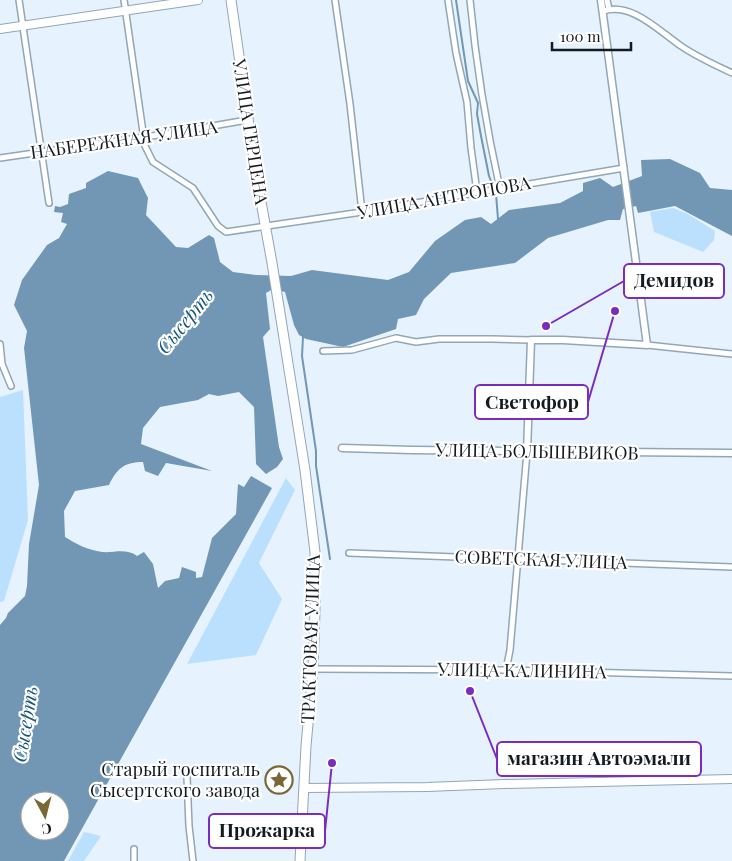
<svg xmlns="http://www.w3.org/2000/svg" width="732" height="861" font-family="'Playfair Display',serif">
  <rect width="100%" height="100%" fill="#e6f3fe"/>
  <g fill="#bbe0fd">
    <polygon points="673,208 688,214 715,231 714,240 703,252 654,232 650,212"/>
    <polygon points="23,390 28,520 4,601 0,602 0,397"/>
    <polygon points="286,478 295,490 259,563 282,599 256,655 187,664"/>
    <polygon points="84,832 101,836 84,861 68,861"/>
  </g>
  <path fill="#7197b5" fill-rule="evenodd" d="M670,159L700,173L710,188L732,190V236L675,206L638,213L636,206L623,209L620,220H608L548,238L515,263L451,273L424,299L416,315L398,319L396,329L343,347L306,339L299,335L294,325L285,292L273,289L266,293L270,329L263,337L279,447L283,459L277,467L266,474L256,464L254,407L239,392L218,396L209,394L198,400L160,407L143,428L141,444L212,471L166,463L158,476L145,471L143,462C125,462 117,468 109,485L75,491L64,511L65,537C76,544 88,550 102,552C115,553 126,548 137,556L144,552L153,564L158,588L165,581L179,578L182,567L196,572V578L202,577L212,538L236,514L238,484L244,487L251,476L272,488L64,861H0V625L6,618L8,613L25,596L27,586L29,544L39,485L24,348L27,331L14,305L22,280L47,245L59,238L67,224L61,222L63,213L54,212L55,206L60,207L68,204L69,194L86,188V183L108,171L138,178L148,198L146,215L176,247L188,248L209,235L214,238L220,262L233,272L257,275L291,276L312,270L388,280L409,272L435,241L465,220L481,217L491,224L509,210L560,203L583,191V183L600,178L613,187L642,176L641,160ZM30,801H60V831H30Z"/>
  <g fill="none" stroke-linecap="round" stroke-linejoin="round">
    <g stroke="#7197b5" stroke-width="2">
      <polyline points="456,0 468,81 478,103 477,114 481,136 489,176 493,186"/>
      <polyline points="496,194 498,219"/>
      <polyline points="303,337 302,356 316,451 316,466 330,559"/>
    </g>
    <g stroke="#91a6b7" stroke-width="8">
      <g id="minor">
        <polyline points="19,0 49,203"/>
        <polyline points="124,0 145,146 153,162 193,188 218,226 226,232 362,212 624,168"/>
        <polyline points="335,0 350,104 362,212"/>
        <polyline points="448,0 456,53 467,102 471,148 477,192"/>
        <path d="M470,0C476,64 486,126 500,189"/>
        <polyline points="607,0 609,9"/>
        <path d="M603,11C632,2 659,31 681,46C697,57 715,65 732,73"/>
        <polyline points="0,158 172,133 247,120"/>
        <polyline points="0,344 2,364 11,386"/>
        <polyline points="647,345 732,354"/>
        <polyline points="323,351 352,350 396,338 416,342 439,339 493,339 531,340"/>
        <polyline points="349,553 732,567"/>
        <polyline points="313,669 506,670 732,676"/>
        <polyline points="506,670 510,650 527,452"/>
        <polyline points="187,777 189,826 193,861"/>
        <polyline points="134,849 134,861"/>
      </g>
    </g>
    <g stroke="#91a6b7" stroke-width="9">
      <g id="tertiary">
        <polyline points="342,448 412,450 732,453"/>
        <polyline points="527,452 531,340 563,340 647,345 601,0"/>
      </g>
    </g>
    <g stroke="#91a6b7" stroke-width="10">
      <g id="secondary">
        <polyline points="0,29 198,0"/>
        <polyline points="304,788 427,787 504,784 732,779"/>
      </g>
    </g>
    <g stroke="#91a6b7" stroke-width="11">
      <polyline id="primary" points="231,0 256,174 272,263 305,470 315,552 315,611 313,669 306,746 300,861"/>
    </g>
    <use href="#minor" stroke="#fff" stroke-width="5"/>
    <use href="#tertiary" stroke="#fff" stroke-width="6"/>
    <use href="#secondary" stroke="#fff" stroke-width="8"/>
    <use href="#primary" stroke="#fff" stroke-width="9"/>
  </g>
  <defs>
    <g id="sight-ring" transform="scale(1.4375)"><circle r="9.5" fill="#fff" stroke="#786836" stroke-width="1.5"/><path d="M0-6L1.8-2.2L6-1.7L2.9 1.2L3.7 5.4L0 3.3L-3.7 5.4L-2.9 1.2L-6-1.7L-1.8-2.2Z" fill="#786836"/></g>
  </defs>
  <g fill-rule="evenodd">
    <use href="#sight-ring" x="279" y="780"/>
  </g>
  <g text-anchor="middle" stroke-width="4.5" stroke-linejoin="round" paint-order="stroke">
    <g font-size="18" fill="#131b21" stroke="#fff">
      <text transform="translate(250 132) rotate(81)" y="6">УЛИЦА ГЕРЦЕНА</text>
      <text transform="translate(124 140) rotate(-8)" y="6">НАБЕРЕЖНАЯ УЛИЦА</text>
      <text transform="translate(444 198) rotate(-10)" y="6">УЛИЦА АНТРОПОВА</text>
      <text transform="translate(537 452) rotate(1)" y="6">УЛИЦА БОЛЬШЕВИКОВ</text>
      <text transform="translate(541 560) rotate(2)" y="6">СОВЕТСКАЯ УЛИЦА</text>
      <text transform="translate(311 639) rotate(-88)" y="6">ТРАКТОВАЯ УЛИЦА</text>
      <text transform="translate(522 671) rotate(1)" y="6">УЛИЦА КАЛИНИНА</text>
    </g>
    <g font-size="18" fill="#131b21" stroke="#fff" text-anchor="end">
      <text x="260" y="776">Старый госпиталь<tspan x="260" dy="21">Сысертского завода</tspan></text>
    </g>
    <g font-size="19" font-style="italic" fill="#16557e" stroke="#fff">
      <text transform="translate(185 321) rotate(-51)" y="7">Сысерть</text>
      <text transform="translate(25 724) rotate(-81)" y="7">Сысерть</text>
    </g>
  </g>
  <path fill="none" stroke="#7b2cbf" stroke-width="2" d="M546 326L624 281M615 311L588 402M470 691L497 759M332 763L325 831"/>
  <g fill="#7b2cbf" stroke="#fff" stroke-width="2">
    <circle cx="546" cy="326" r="5"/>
    <circle cx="615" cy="311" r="5"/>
    <circle cx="470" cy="691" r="5"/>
    <circle cx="332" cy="763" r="5"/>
  </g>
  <g fill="#fff" stroke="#7b2cbf" stroke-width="2">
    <rect x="624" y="264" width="100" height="34" rx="5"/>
    <rect x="475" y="385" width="113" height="34" rx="5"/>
    <rect x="497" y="742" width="204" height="34" rx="5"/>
    <rect x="209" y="814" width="116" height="34" rx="5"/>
  </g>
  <g font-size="19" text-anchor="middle" font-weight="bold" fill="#131b21">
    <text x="674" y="287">Демидов</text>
    <text x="532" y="409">Светофор</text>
    <text x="599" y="765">магазин Автоэмали</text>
    <text x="267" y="837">Прожарка</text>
  </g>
  <g transform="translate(45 816) rotate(173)"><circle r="24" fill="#ffffff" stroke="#a1a4a6"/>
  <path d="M0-4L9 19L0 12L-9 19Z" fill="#786836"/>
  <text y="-8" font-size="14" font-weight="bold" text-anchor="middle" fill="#131b21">С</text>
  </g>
  <path d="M552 42v8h79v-8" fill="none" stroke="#131b21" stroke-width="2.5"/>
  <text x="560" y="42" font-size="15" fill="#131b21" stroke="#ffffff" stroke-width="4" paint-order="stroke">100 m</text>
</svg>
